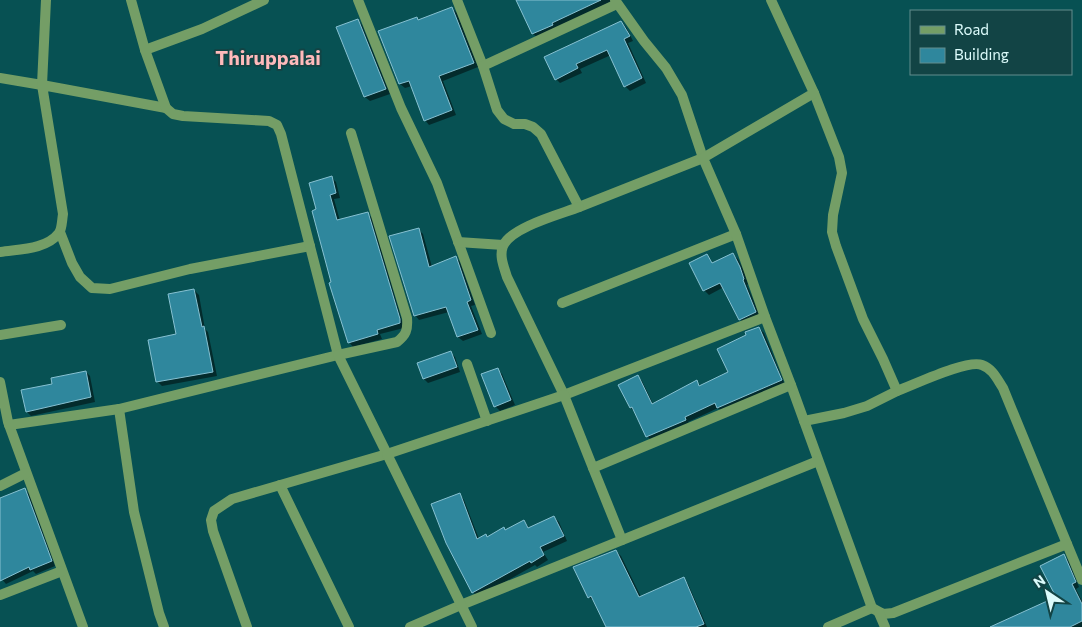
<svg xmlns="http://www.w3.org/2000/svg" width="1082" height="627" font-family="Commissioner,sans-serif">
  <rect width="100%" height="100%" fill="#075153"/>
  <g fill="#0007">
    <polygon points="518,0 614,0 538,38 533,34"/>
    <polygon points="452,8 457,13 478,67 443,81 456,115 429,125 425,120 412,86 405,88 400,84 379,32 417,18 419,21"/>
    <polygon points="358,20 362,25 390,94 370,101 365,97"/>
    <polygon points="621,22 626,27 633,41 628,43 646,83 630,91 625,86 611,55 580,69 582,73 560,83 556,79"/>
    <polygon points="332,178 336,182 340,198 334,199 340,221 367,213 372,218 404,328 380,334 382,339 353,347 349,342 333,283 318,210"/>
    <polygon points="418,229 423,234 432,267 456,258 460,262 475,305 471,306 482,334 463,341 458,337 449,312 419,320 415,315"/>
    <polygon points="707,255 713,264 733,255 738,259 745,273 748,284 747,285 760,316 744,324 740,319 724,287 709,295 704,290"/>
    <polygon points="194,290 199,295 205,329 208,332 217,376 162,386 157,381 177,335"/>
    <polygon points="759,328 764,333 785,385 723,412 718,408 688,422 690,424 652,441 647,436 636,413 631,408 620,385 638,377 642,381 653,404 696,382 701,386 730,372 747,335"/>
    <polygon points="450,352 455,357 460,372 428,383 424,379"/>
    <polygon points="497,369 502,374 515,405 500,411 495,406 483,375"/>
    <polygon points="86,372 90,376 95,402 31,416 27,412 53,385"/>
    <polygon points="25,490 29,494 55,566 36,574 33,571 6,584 0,577 0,499"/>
    <polygon points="460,495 464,500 479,539 486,535 488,538 506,531 524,521 530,529 554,517 559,522 567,541 543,552 548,560 537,567 535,565 478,597 473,592 447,543"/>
    <polygon points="616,551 621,556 641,597 683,579 688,584 707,627 607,627 594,601 589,597"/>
    <polygon points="1064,556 1068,560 1079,587 1076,589 1082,601 1082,627 993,627 1057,598"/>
  </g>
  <g fill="#2f879d" stroke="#87c1d2">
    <polygon points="516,0 601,0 552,23 553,25 532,34"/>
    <polygon points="452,7 474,63 439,76 452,110 424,121 409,81 399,84 378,31 417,17 418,20"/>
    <polygon points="358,19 386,89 364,97 336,27"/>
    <polygon points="621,21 630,36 624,39 642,78 624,87 607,50 576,64 578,68 555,80 544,57"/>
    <polygon points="332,176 336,193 330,195 337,220 368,212 400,319 400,323 377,330 378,334 348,343 329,283 331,282 312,211 316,209 309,183"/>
    <polygon points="419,228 429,267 456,256 471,300 467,302 478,330 457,337 446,307 414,316 389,236"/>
    <polygon points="733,253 740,267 744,279 743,280 756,312 739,320 720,283 703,291 689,263 707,254 712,263"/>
    <polygon points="194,289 202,327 204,326 213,372 156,382 148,340 176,334 168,294"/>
    <polygon points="759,327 782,380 717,408 715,403 685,417 686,420 646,437 632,407 630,408 618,385 638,375 652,404 697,380 699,386 728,372 717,349 746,335 745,332"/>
    <polygon points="451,351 457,367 423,379 417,363"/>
    <polygon points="498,368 511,400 494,407 481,374"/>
    <polygon points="86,371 91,397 26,412 21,390 52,384 51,378"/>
    <polygon points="25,488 52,561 30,570 29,567 0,581 0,498"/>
    <polygon points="460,493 477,539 486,534 487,537 504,527 505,530 524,520 528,528 554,516 564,536 540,547 544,555 531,563 530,561 472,593 446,543 431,504"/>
    <polygon points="616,550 639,597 684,577 704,624 696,627 606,627 591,596 588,598 573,567"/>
    <polygon points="1064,554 1076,582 1072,584 1082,604 1082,621 1070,627 990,627 1056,597 1040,566"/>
  </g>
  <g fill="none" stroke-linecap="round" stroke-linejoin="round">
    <g stroke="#749e66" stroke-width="10">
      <polyline points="358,0 401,108 437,183 491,333"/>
      <polyline points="457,0 483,66 497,110 504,119 514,124 525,124 533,127 541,134 579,207 703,158 682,95 666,68 644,41 615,0"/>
      <polyline points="145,50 202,29 264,0"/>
      <polyline points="483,66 617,4"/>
      <polyline points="0,78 42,85 46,0"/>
      <path d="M814,93L839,157L842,173L833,215L832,232L836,246L863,319L883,359L897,391C914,385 967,359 982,365C993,369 997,379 1003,388L1067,544"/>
      <path d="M579,207C561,214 511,227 503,246C499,256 504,267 507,277L564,395L765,317"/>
      <polyline points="60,232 72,263 80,277 92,288 110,289 190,269 310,246"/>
      <polyline points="458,242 503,245"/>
      <path d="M0,252C18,249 46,250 59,233C62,229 62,220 63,214L42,85L166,108"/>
      <polyline points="562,303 736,234"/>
      <polyline points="0,335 61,325"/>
      <polyline points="467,364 487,421"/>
      <polyline points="0,382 8,422 83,627"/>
      <polyline points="791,385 872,608 828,627"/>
      <polyline points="119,409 134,512 159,613 164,627"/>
      <polyline points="804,421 844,413 867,406 897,391"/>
      <polyline points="9,425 119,409 338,355 281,134 277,125 269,121 183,116 173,114 166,108 145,50 131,0"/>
      <polyline points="593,468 622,540"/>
      <polyline points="280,485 349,627"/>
      <polyline points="0,486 26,473"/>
      <polyline points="0,595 62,571"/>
      <polyline points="872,608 883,614 893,613 1067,544 1082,580"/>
      <polyline points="879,613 885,627"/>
      <path d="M247,627L213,531L211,520L214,511L232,499L387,454L338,355L397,342C406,335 408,330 407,318L351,133"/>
      <polyline points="410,627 461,605 818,461"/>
      <polyline points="472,627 387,454 564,395 593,468 791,385 765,317 736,234 703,158 814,93 771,0"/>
    </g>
  </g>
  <g text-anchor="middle" stroke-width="4" stroke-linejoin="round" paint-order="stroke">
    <g font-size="20" font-weight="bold" fill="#ffbabb" stroke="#124445">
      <text x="268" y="65">Thiruppalai</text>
    </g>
  </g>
  <rect x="910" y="10" width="162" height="65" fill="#124445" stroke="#638d8e"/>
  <rect x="920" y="26" width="25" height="8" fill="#749e66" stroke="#638d8e"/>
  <text x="954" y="35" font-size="15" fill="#dcfbfb">Road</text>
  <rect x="920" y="48" width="25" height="15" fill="#2f879d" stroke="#638d8e"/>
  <text x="954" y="60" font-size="15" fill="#dcfbfb">Building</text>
  <g transform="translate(1047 592) rotate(325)" stroke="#124445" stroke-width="4" paint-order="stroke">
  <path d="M0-4L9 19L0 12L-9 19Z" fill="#dcfbfb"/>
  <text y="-8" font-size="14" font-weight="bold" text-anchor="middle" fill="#dcfbfb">N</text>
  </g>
</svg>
